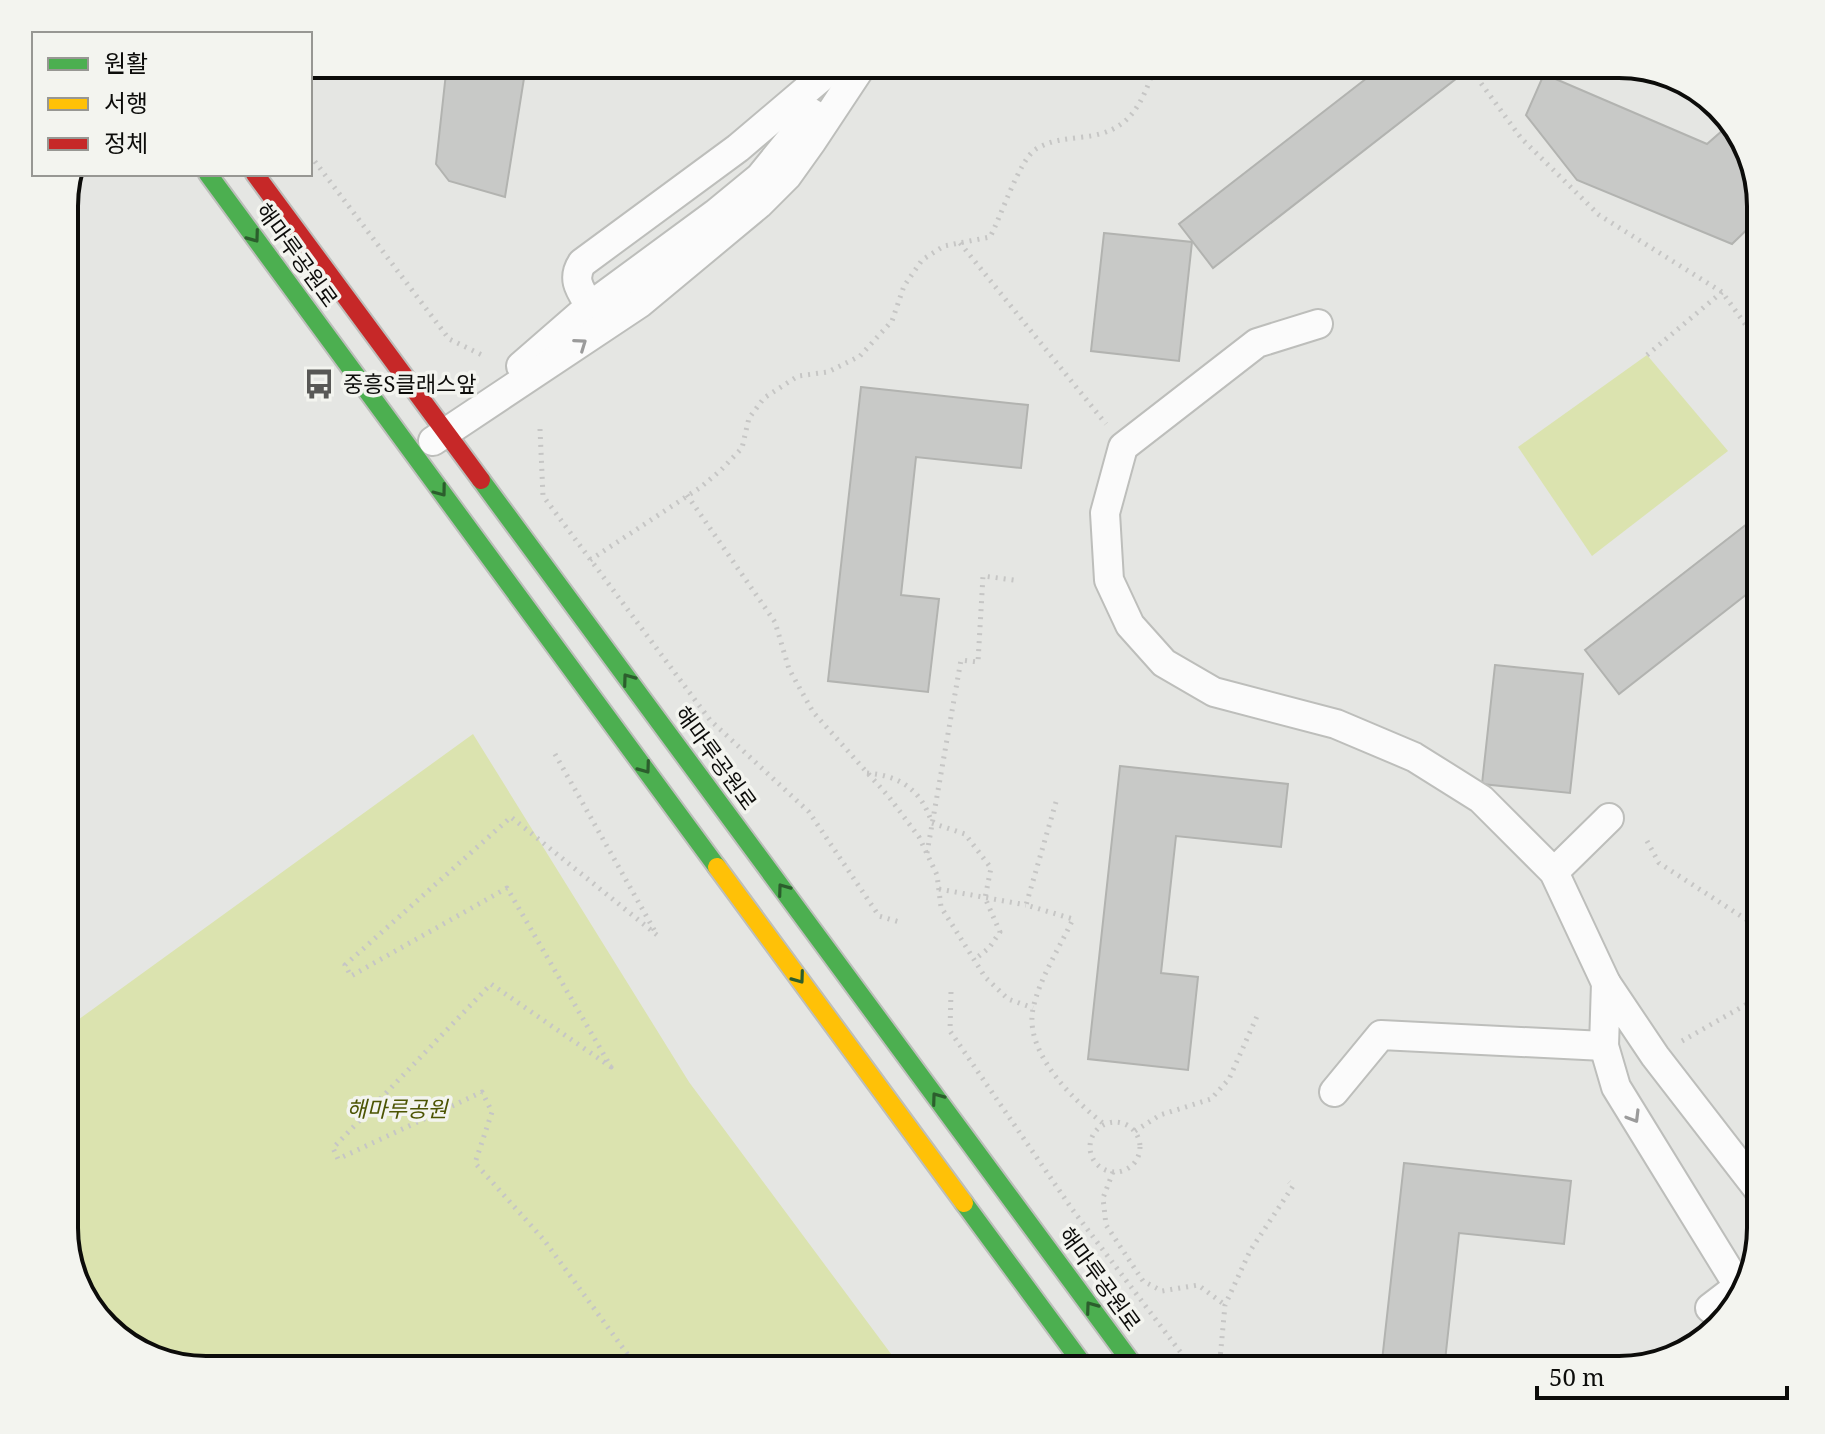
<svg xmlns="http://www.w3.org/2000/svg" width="1825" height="1434" font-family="'Noto Serif','Noto Sans KR',serif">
  <rect width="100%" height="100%" fill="#e5e6e3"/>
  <g fill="#dbe3af">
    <polygon points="1647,355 1728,451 1592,556 1518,447"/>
    <polygon points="473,734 689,1082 903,1370 205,1370 113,1335 79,1291 64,1237 64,1030"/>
  </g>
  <g fill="#c8c9c7" stroke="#b2b3b0" stroke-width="2">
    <polygon points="447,64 589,64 589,68 525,72 505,197 449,181 436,164"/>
    <polygon points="1385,64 1446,64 1457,78 1213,268 1179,224"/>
    <polygon points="1544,74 1707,144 1731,123 1747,143 1761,206 1761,216 1732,244 1577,180 1526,115"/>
    <polygon points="1104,233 1192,242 1179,361 1091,351"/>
    <polygon points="861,387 1028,405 1021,468 916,457 901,595 939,599 928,692 828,681"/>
    <polygon points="1761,513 1761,583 1619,694 1585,650"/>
    <polygon points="1495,665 1583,674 1570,793 1482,784"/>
    <polygon points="1120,766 1288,784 1281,847 1176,836 1161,973 1198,977 1188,1070 1088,1059"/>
    <polygon points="1404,1163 1571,1181 1564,1244 1459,1233 1444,1370 1381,1370"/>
  </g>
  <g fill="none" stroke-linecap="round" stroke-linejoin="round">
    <g stroke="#bdbebb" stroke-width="32">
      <g id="street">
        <path d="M590,306C581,291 571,280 582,263L738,148L837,64"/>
        <polyline points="1318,324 1257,343 1123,447 1105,513 1109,580 1130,625 1164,663 1214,692 1336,724 1414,757 1481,799 1554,872 1606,983"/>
        <polyline points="521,366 590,306 715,214 760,177 812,113"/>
        <polyline points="433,441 640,303 759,204 787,176 812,141 863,64"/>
        <polyline points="1554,872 1609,818"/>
        <polyline points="1334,1092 1381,1035 1604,1046"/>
        <polyline points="1739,1287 1616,1087 1604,1046 1606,983 1655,1056 1761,1193"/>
        <polyline points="1710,1308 1740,1285"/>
      </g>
    </g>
    <g stroke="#bdbebb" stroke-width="22">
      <g id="fast">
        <polyline points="208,174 717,867"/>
        <polyline points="481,480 1137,1370"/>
        <polyline points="964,1203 1087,1370"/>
      </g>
    </g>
    <g stroke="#bdbebb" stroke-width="22">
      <polyline id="slow" points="717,867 964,1203"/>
    </g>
    <g stroke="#bdbebb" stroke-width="22">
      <polyline id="jam" points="255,174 481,480"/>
    </g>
    <g stroke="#c6c6c5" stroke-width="5" stroke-dasharray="2 6" stroke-linecap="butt">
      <polyline points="1467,64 1521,138 1599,215 1722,292 1761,346"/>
      <polyline points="310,155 449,339 482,355"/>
      <polyline points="960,243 1106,424"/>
      <polyline points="1647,355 1722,292"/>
      <polyline points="540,429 543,496 710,720 809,812 879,916 903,923"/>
      <polyline points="687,495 775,622 789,669 813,712 889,797 919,837 937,875 941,907 985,977 1008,999 1033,1008"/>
      <path d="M590,560L701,487L721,470L742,448L749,418L764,398L798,376L828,372L860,356L892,321L904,286L922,260L944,246L990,237C1001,217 1019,160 1036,149C1051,140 1066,139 1083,137C1131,132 1141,105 1156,64"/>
      <polyline points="555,754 657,935 511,817 345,965 351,976 507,888 611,1067 491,984 333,1148 338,1159 482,1092 492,1112 475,1163 544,1240 639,1370"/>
      <path d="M867,773C901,776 921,790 932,823L965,834L991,868L985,898L1000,932L989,948L974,960"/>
      <path d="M1056,802L1026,905L1073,919C1060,947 1039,979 1033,1009C1024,1052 1073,1100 1104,1124"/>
      <polyline points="1647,841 1659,863 1761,929"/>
      <polyline points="927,853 961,660 978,662 983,576 1014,580"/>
      <polyline points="939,889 1026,905"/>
      <polyline points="951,992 950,1031 1072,1209 1194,1370"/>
      <polyline points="1682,1041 1761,996"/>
      <circle cx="1115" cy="1147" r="25"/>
      <polyline points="1135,1131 1160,1115 1211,1099 1229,1079 1258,1014"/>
      <polyline points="1113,1172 1103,1198 1106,1225 1143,1281 1162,1291 1198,1285 1225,1305"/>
      <polyline points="1219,1370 1225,1305 1250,1251 1293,1186 1289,1182"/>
    </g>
    <use href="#street" stroke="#fbfbfb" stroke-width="28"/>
    <use href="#fast" stroke="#4caf50" stroke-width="18"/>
    <use href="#slow" stroke="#ffc107" stroke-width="18"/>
    <use href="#jam" stroke="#c62828" stroke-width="18"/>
  </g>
  <defs><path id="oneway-chevron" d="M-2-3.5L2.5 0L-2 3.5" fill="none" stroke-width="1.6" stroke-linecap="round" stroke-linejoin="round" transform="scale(2)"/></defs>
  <g stroke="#2c5e2d">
    <use href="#oneway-chevron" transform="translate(254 237) rotate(54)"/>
    <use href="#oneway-chevron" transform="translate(441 491) rotate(53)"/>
    <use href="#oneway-chevron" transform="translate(628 679) rotate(-126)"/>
    <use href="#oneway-chevron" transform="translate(645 768) rotate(54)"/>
    <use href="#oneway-chevron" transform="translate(783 889) rotate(-126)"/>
    <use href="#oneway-chevron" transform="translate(799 978) rotate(54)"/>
    <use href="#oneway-chevron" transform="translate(937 1098) rotate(-126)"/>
    <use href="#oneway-chevron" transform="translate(1091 1307) rotate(-126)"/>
  </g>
  <g stroke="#9b9b9b">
    <use href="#oneway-chevron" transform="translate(581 344) rotate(-35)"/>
    <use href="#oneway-chevron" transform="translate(1634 1117) rotate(59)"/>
  </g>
  <defs>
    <g id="bus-bare" transform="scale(2.4)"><path d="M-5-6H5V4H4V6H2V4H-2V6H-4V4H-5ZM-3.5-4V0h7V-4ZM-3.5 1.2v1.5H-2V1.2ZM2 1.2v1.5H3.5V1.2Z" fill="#585856" stroke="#f3f4ef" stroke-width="2.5" paint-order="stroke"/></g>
  </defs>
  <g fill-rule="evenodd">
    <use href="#bus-bare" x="319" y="384"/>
  </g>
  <g text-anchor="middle" stroke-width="7" stroke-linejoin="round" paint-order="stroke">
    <g font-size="22" fill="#0c0c0a" stroke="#f3f4ef">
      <text transform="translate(297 255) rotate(54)" y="8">해마루공원로</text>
      <text transform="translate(716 758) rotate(54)" y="8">해마루공원로</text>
      <text transform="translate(1100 1279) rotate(54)" y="8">해마루공원로</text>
    </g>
    <g font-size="22" fill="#0c0c0a" stroke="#f3f4ef" text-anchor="start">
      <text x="343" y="392">중흥S클래스앞</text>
    </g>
    <g font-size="22" font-style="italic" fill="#4c5403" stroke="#f3f4ef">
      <text x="397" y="1117">해마루공원</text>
    </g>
  </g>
  <path d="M0 0H1825V1434H0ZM206 78H1619A128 128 0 0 1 1747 206V1228A128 128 0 0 1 1619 1356H206A128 128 0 0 1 78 1228V206A128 128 0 0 1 206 78Z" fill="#f3f4ef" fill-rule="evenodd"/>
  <path fill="none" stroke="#0c0c0a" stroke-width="4" d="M206 78H1619A128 128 0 0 1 1747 206V1228A128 128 0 0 1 1619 1356H206A128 128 0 0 1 78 1228V206A128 128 0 0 1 206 78Z"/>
  <rect x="32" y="32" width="280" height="144" fill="#f3f4ef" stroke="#979793" stroke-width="2"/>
  <rect x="48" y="58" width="40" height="12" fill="#4caf50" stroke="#979793" stroke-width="2"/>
  <text x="104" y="72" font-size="24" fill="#0c0c0a">원활</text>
  <rect x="48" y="98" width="40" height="12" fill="#ffc107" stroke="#979793" stroke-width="2"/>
  <text x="104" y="112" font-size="24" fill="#0c0c0a">서행</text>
  <rect x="48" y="138" width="40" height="12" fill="#c62828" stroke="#979793" stroke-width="2"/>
  <text x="104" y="152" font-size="24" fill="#0c0c0a">정체</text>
  <path d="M1537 1386v12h250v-12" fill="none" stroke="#0c0c0a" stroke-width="4"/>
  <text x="1549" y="1386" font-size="24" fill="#0c0c0a" stroke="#f3f4ef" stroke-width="6" paint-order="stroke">50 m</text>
</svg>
